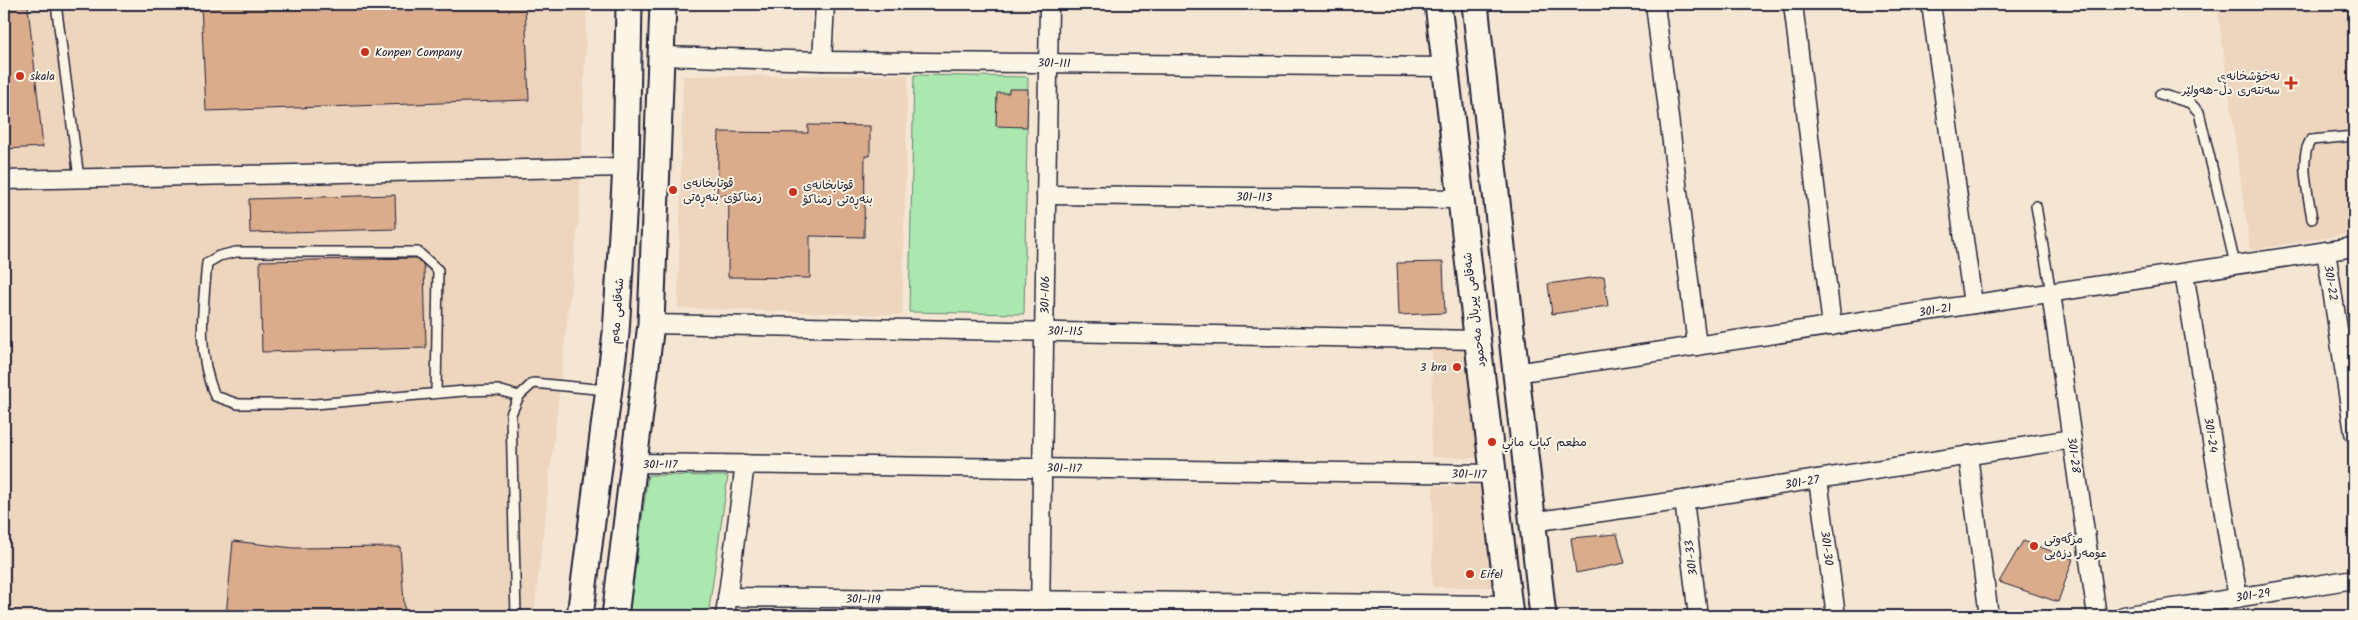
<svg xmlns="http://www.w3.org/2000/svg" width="2358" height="620" font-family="Kalam,'Playpen Sans Arabic',sans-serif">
  <rect width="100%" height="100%" fill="#f5e6d3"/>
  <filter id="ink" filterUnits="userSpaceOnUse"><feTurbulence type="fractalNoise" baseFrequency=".02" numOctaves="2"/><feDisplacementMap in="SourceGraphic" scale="10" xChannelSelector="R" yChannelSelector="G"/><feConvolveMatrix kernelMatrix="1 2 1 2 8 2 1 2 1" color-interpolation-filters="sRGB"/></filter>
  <g filter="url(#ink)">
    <g fill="#edd5be">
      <polygon points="4,4 587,4 579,216 534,616 4,616"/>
      <polygon points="2217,4 2354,4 2354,233 2250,250"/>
      <polygon points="908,75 902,315 678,308 683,76"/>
      <polygon points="1432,346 1478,346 1484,458 1431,457"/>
      <polygon points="1433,486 1483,486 1495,587 1432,587"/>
    </g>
    <g fill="#abe8af" stroke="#668575">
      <polygon points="914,75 1028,77 1024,314 909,312"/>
      <polygon points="648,475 728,476 708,616 629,616"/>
    </g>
    <g fill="#daac8c" stroke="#22223b">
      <polygon points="201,4 525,4 529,100 206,111"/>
      <polygon points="4,5 28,6 43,147 4,149"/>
      <polygon points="1009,89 1028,89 1027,127 996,126 997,93 1009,93"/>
      <polygon points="808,125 870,126 870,156 865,156 864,237 810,236 810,278 728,277 729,195 717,195 719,132 808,133"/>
      <polygon points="395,195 396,229 250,233 249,199"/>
      <polygon points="416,258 424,266 426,348 262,352 260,261"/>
      <polygon points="1443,262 1445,313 1399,315 1397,263"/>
      <polygon points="1604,276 1608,306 1552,314 1548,284"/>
      <polygon points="1617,534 1625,563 1576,573 1571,538"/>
      <polygon points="233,541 293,548 400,547 405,616 226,616"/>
      <polygon points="2023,541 2073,559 2058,602 1999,582"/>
    </g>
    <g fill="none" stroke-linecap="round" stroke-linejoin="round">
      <g stroke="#22223b" stroke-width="12">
        <g id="lane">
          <polyline points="56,4 79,178"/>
          <polyline points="2160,94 2190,103 2199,112 2235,264"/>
          <polyline points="2036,206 2051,293"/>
          <path d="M2312,219C2309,198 2298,157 2311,140L2354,136"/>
          <path d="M436,393L438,270L418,252H236L219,256L207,263C203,308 196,353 215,396L238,404H315L464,391L498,390L519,396"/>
          <polyline points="516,616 511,414 519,396 533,383 607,390"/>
        </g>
      </g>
      <g stroke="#22223b" stroke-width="21">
        <g id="street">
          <polyline points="1655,4 1697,346"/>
          <polyline points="1793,4 1832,326"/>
          <polyline points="1931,4 1973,304"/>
          <polyline points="662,56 822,61 1446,67"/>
          <polyline points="822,61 825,4"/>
          <polyline points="4,180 626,167"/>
          <polyline points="1046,195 1461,199"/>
          <polyline points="2326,251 2354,433"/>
          <polyline points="2184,273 2238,598"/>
          <polyline points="2051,293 2097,616"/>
          <polyline points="651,324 1478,340"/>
          <polyline points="1516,373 2354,247"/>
          <polyline points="1968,455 1989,616"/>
          <polyline points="635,463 1494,474"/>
          <polyline points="1818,479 1836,616"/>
          <polyline points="1684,500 1698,616"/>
          <polyline points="1532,522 1684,500 2072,439"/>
          <polyline points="727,597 1508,605"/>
          <polyline points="725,616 745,464"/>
          <polyline points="1040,616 1049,4"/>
          <polyline points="2123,616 2354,579"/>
        </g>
      </g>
      <g stroke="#22223b" stroke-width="29">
        <g id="secondary">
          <polyline points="1438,4 1510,616"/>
          <polyline points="1475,4 1543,616"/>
          <polyline points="580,616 616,333 626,167 629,4"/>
          <polyline points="615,616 651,324 663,4"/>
        </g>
      </g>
      <use href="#lane" stroke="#fcf5e5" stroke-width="9"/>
      <use href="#street" stroke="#fcf5e5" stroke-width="18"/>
      <use href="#secondary" stroke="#fcf5e5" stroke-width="25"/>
    </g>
  </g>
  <g fill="#c8321e" stroke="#fcf5e5" stroke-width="2">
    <circle cx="365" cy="52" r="5"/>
    <circle cx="20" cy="76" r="5"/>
    <path d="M2288.5 75.5h5v5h5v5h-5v5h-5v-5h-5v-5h5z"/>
    <circle cx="673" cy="190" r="5"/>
    <circle cx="793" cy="192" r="5"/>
    <circle cx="1457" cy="367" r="5"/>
    <circle cx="1492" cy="442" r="5"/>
    <circle cx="2034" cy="546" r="5"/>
    <circle cx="1470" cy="574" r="5"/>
  </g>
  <g text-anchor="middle" stroke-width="4" stroke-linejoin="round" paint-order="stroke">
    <g font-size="12" fill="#22223b" stroke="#fcf5e5" text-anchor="start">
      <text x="375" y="56">Konpen Company</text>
      <text x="30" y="80">skala</text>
      <text x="2280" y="80" text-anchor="end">نەخۆشخانەی<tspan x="2280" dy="14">سەنتەری دڵ-هەولێر</tspan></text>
      <text x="683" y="187">قوتابخانەی<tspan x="683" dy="14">زمناكۆی بنەڕەتی</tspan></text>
      <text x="803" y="189">قوتابخانەی<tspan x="803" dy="14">بنەڕەتی زمناکۆ</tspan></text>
      <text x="1447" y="371" text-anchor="end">3 bra</text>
      <text x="1502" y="446">مطعم كباب ماني</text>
      <text x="2044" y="543">مزگەوتی<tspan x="2044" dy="14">عومەر دزەیی</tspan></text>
      <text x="1480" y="578">Eifel</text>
    </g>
    <g font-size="12" fill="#22223b" stroke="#fcf5e5">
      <text transform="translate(1054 63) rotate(1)" y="4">301-111</text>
      <text transform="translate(1254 197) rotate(1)" y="4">301-113</text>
      <text transform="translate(2331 283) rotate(81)" y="4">301-22</text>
      <text transform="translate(1045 295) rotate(-89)" y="4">301-106</text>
      <text transform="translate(1474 310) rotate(-97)" y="4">شەقامی پیرباڵ مەحمود</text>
      <text transform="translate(1935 310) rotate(-9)" y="4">301-21</text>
      <text transform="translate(617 311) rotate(-86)" y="4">شەقامی مەم</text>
      <text transform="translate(1065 331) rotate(1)" y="4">301-115</text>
      <text transform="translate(2211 435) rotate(81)" y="4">301-24</text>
      <text transform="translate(2074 455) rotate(82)" y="4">301-28</text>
      <text x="660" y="468">301-117</text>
      <text transform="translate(1064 468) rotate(1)" y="4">301-117</text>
      <text transform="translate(1469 474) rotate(1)" y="4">301-117</text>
      <text transform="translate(1802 482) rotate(-9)" y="4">301-27</text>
      <text transform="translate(1827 548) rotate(83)" y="4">301-30</text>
      <text transform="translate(1691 558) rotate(-97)" y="4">301-33</text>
      <text transform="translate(2253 595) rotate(-9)" y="4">301-29</text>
      <text transform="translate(863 599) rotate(1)" y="4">301-119</text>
    </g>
  </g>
  <rect width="2358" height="620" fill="none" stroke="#fcf5e5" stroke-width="20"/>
  <rect x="10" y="10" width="2338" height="600" fill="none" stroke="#22223b" stroke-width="2" filter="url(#ink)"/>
</svg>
